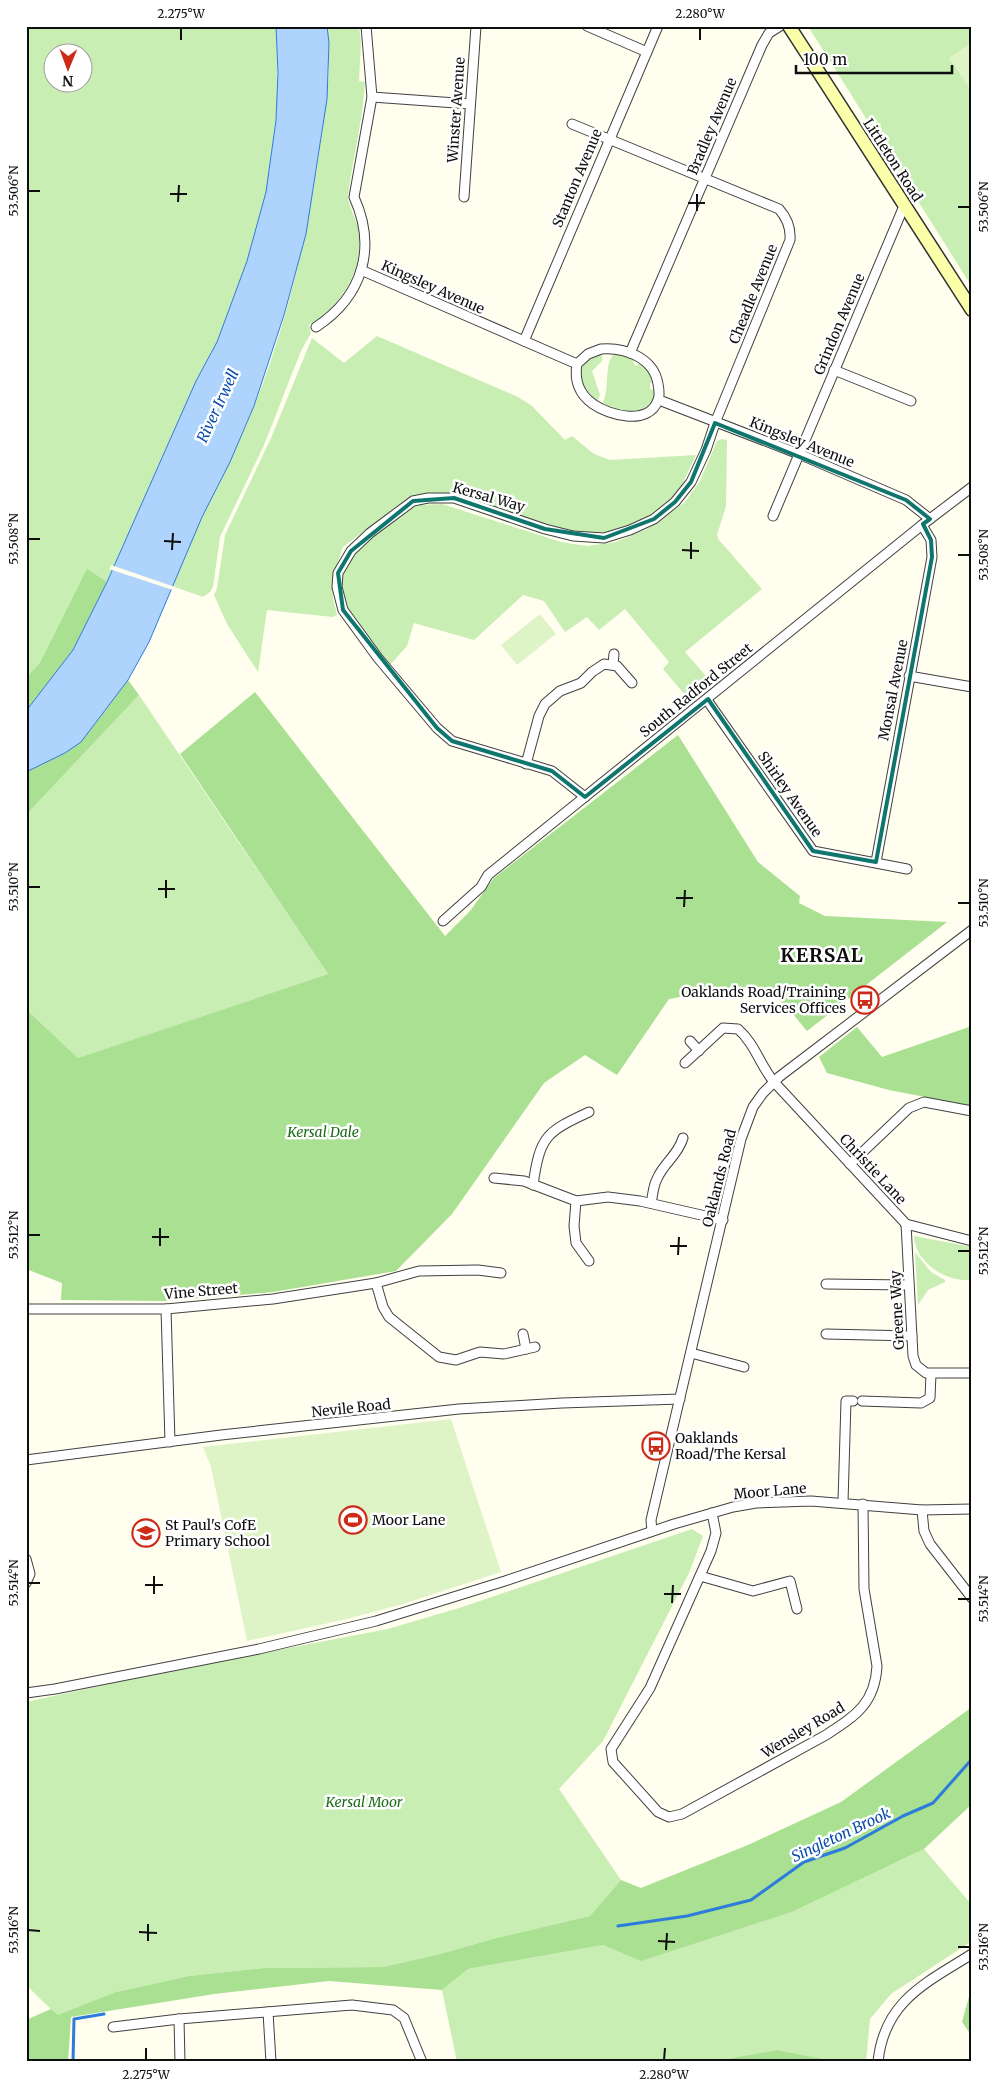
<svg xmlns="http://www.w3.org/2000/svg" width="998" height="2088" font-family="Merriweather,serif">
  <rect width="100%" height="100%" fill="#fffeef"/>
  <g fill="#c9eeb4" fill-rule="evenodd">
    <path d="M26,26H276L278,100L266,192L247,261L233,302L217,342L196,381L107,582L26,711ZM52,52H82V82H52Z"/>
    <path d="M327,26H359L361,42L359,81L365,82C363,120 353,157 348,195C347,203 356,219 358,228C365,269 343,304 309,325L311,333L301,351L264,445L220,537L213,587L210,592L203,597L172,586C182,563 191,539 202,516C219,480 239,445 254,407C286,326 306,240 319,154C325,111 333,70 327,26Z"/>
    <polygon points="808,26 972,26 972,287"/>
    <polygon points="377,336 516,396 531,405 565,440 572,436 594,454 610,460 696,455 680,489 670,501 647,519 630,527 610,532 577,534 438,494 424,494 404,501 343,547 332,579 333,598 337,615 333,617 267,610 258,672 227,624 214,595 217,588 225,535 271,438 312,338 344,363"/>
    <path d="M599,354L602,355V361L592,371L600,395L597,401C577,383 572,366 599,354Z"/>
    <path d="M614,354L628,357L634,361L633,363L636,366L639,364C646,368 652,375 655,383H650V389L656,390C651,418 622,415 602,404C611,389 603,365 614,354Z"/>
    <polygon points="722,439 727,440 726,506 717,535 719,540 762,589 685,652 713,684 691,702 663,669 669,662 625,609 599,630 587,617 565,632 544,601 523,595 474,640 414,623 407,646 390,665 344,604 341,590 341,580 353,553 408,509 420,505 442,504 561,542 587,546 616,542 647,529 685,502 700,481 717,441"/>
    <polygon points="139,695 328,974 78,1058 26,1009 26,815"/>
    <path d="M914,1236L972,1247V1280C947,1283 915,1263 914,1236Z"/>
    <polygon points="915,1252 931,1272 945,1280 945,1282 928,1290 918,1305"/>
    <polygon points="692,1529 703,1536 689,1573 603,1741 559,1789 621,1880 590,1916 500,1937 440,1954 383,1967 264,1968 189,1976 116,1992 58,2016 26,1985 26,1702 178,1669 388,1629 459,1608"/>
    <polygon points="924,1849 972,1905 972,1941 891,1994 870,2019 866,2062 840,2062 777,2050 709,2062 457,2062 442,1990 468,1969 603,1945 641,1960 792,1912"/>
  </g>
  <g fill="#a9e092">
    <polygon points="87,569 107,582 73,650 26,711 26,678 40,663"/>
    <polygon points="128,680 139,695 26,815 26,772 65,753 95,724"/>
    <path d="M255,692L445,936L470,911L494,878L678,735L758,862L800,896L799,903L825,916L947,922L807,1031C795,1017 782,998 765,991C743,981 693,995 669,999L617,1075L585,1055L544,1083L452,1214L396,1271L273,1292L165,1301L61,1300L62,1283L26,1269V1009L78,1058L328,974L180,754Z"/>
    <polygon points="972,1026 972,1106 889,1090 827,1073 819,1057 857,1027 882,1057"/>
    <polygon points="972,1707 972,1804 924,1849 792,1912 641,1961 603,1945 468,1969 442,1990 329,1981 214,1994 71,2017 68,2062 26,2062 26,2020 51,2009 58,2015 116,1992 189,1976 264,1968 383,1967 440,1954 500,1937 590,1916 621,1880 641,1888 748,1845 841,1802"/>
    <polygon points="972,1992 972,2043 969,2032 962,2022 970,1993"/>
    <polygon points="777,2050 840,2062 709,2062"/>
  </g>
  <g fill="#def4c7">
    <polygon points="972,42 972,92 949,58"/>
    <polygon points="540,614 556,634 517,665 501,645"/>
    <polygon points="451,1419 501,1572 403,1604 347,1619 247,1641 211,1467 203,1447"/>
  </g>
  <polygon fill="#aed3fc" stroke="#2d7bdb" points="276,26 327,26 329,43 327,99 306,234 284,315 254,406 230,462 202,517 149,642 128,680 81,742 65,753 26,772 26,711 73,650 107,582 196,381 217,342 247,261 266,192 276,120 278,73"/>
  <polygon fill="#fffeef" points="111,565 172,586 175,587 173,590 112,570 109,569"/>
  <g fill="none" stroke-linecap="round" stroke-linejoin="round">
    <g stroke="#2d7bdb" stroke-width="3">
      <polyline points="618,1926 687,1916 751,1900 804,1862 845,1848 903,1816 933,1803 972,1759"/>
      <polyline points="73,2062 74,2019 104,2014"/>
    </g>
    <g stroke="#414141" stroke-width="11">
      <g id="street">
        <polyline points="587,26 647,52"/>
        <polyline points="372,97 470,104"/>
        <path d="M572,124L779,209C787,218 791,228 790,240L715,423L706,450L691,482L675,502L654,519L630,530L604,538L573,536L545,529L454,498H428L413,501L370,533L351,551L338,573L337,587L343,610L378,658L437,728L452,741L552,771L585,797"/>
        <polyline points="464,197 476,26"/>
        <polyline points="361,270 577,364"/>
        <path d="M316,327C363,296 377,248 354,197L372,97L366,26"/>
        <polyline points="524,341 658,26"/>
        <path d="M601,349C625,347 654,358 658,384C659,389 660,395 658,400C649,426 610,416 593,404C579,394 574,381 577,364L588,354Z"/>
        <polyline points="630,353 762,45 769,33 780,26"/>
        <polyline points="834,370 911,401"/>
        <polyline points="659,400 799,454 906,500 930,519"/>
        <polyline points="773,516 904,206"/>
        <polyline points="613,664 614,654"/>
        <polyline points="909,676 972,687"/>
        <polyline points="707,700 813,851 907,869"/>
        <polyline points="526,764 539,716 545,704 560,691 581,683 592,672 604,664 617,666 632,683"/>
        <polyline points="876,862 932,557 931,540 922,525"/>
        <polyline points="443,921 481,887 488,875 922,525 972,487"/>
        <polyline points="690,1041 699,1051"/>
        <path d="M685,1063L723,1028L738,1029C755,1044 760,1065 774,1082L906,1224L972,1241"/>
        <polyline points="850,1164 909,1108 924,1102 972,1111"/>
        <polyline points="494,1178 524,1181 576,1201 608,1197 640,1201 723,1220"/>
        <path d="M533,1185C540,1136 546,1132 589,1112"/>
        <polyline points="576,1201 574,1226 576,1243 589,1261"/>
        <path d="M651,1203C653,1195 653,1186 657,1179C664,1162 677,1157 683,1138"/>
        <polyline points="906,1224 913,1356 916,1365 926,1373 972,1373"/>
        <polyline points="376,1283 383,1307 389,1317 439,1357 456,1360 480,1352 504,1354 535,1347"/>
        <polyline points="826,1284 909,1285"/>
        <polyline points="26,1309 166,1309 273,1299 376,1283 419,1271 478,1270 501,1273"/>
        <polyline points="166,1309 170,1442"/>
        <polyline points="523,1334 526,1349"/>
        <polyline points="826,1334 912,1336"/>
        <polyline points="691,1353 744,1367"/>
        <polyline points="862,1401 921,1403 930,1398 931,1374"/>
        <polyline points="26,1460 221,1435 459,1409 562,1403 680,1399"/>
        <polyline points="843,1502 846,1401 853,1401"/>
        <polyline points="922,1510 924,1531 930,1544 972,1598"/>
        <path d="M712,1513L716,1533L711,1551L650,1688L611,1749L613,1762L658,1812L669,1817L682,1814L826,1735C855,1716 875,1704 877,1666L864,1589L863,1504"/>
        <polyline points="652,1531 651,1520 741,1139 753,1107 763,1093 779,1077 972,930"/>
        <polyline points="26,1559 30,1574 26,1583"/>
        <polyline points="700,1576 753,1591 790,1581 797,1609"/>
        <polyline points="26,1693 55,1689 259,1649 376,1621 505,1581 674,1524 733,1507 756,1503 811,1501 922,1510 972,1509"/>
        <polyline points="268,2012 271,2062"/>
        <polyline points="179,2019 180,2062"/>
        <polyline points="113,2027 179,2019 352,2005 393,2010 404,2018 422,2062"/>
        <path d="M878,2062C884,2001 926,1983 972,1954"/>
      </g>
    </g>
    <g stroke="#303030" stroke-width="15">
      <polyline id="secondary" points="789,26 972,310"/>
    </g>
    <use href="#street" stroke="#fff" stroke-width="9"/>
    <use href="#secondary" stroke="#fcffaa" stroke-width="12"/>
  </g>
  <path fill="none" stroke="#0f766e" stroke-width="4" stroke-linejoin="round" d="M715,423L906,500L930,519L923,524L931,540L932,557L876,862L813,851L708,699L585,797L552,771L452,741L437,728L343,610L338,573L351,551L413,501L454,498L545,529L604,538L654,519L675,502L691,482Z"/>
  <path fill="none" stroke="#0e0e0e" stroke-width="2" d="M181,40V28M700,40V28M28,191H40M170,194H187M178,202L179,185M688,203H705M958,207H970M697,211V194M28,539H40M164,541L181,542M172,550L173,533M682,550L699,551M958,555H970M691,559V542M28,887H40M158,889H175M166,898V880M676,898H693M958,903H970M684,907L685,890M28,1235H40M152,1237H169M160,1246V1228M670,1246H687M958,1251H970M678,1255L679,1237M28,1583H40M145,1585H163M154,1594V1576M664,1594H681M958,1599H970M672,1603L673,1585M28,1930L40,1931M139,1932L157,1933M148,1941V1924M658,1941L675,1942M958,1947H970M666,1950L667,1933M146,2060V2048M664,2060L665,2048"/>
  <defs>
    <g id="bus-ring" transform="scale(1.4375)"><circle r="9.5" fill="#fff" stroke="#cd2a17" stroke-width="1.5"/><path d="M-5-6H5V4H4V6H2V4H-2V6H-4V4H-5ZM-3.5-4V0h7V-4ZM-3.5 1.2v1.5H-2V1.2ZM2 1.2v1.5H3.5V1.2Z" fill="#cd2a17"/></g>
    <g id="stadium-ring" transform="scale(1.4375)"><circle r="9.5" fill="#fff" stroke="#cd2a17" stroke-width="1.5"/><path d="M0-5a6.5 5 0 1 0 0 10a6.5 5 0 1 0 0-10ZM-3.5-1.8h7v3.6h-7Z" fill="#cd2a17"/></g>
    <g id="school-ring" transform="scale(1.4375)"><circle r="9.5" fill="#fff" stroke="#cd2a17" stroke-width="1.5"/><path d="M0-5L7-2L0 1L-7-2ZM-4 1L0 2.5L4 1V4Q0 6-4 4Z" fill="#cd2a17"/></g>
  </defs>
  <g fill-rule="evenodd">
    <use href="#bus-ring" x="865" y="1000"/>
    <use href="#bus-ring" x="656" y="1446"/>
    <use href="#stadium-ring" x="353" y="1520"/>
    <use href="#school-ring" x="146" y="1533"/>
  </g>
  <g text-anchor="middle" stroke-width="5" stroke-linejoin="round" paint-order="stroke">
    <g font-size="14" fill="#0e0e0e" stroke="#fff">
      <text transform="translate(456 110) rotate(-86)" y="5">Winster Avenue</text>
      <text transform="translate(712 126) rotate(-67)" y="5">Bradley Avenue</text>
      <text transform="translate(893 160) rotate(57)" y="5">Littleton Road</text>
      <text transform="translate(577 178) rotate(-67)" y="5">Stanton Avenue</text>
      <text transform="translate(433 287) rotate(24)" y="5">Kingsley Avenue</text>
      <text transform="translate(753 294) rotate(-68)" y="5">Cheadle Avenue</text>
      <text transform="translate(839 324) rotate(-67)" y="5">Grindon Avenue</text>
      <text transform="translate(802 442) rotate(22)" y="5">Kingsley Avenue</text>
      <text transform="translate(489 497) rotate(16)" y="5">Kersal Way</text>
      <text transform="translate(696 690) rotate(-39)" y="5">South Radford Street</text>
      <text transform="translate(893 690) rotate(-79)" y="5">Monsal Avenue</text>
      <text transform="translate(790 794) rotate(55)" y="5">Shirley Avenue</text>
      <text transform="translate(873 1169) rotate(47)" y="5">Christie Lane</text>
      <text transform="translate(719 1178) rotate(-76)" y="5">Oaklands Road</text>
      <text transform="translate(201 1291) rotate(-5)" y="5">Vine Street</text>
      <text transform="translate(897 1310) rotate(-93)" y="5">Greene Way</text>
      <text transform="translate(351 1408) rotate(-6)" y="5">Nevile Road</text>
      <text transform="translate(770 1491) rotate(-5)" y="5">Moor Lane</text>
      <text transform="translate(803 1730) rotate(-31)" y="5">Wensley Road</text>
    </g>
    <g font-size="14" fill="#0e0e0e" stroke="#fff" text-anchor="start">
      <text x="846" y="997" text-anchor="end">Oaklands Road/Training<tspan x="846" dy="16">Services Offices</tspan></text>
      <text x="675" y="1443">Oaklands<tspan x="675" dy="16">Road/The Kersal</tspan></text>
      <text x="372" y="1525">Moor Lane</text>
      <text x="165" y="1530">St Paul's CofE<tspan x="165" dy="16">Primary School</tspan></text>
    </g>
    <g font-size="14" font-style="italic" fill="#1c6d17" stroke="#fff">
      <text x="323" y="1137">Kersal Dale</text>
      <text x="364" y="1807">Kersal Moor</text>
    </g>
    <g font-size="15" font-style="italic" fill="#0a4dad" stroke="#fff">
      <text transform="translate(218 406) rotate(-65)" y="5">River Irwell</text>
      <text transform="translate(841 1835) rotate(-25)" y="5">Singleton Brook</text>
    </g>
    <g font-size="19" font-weight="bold" letter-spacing="1" fill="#0e0e0e" stroke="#fff">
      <text x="822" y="962">KERSAL</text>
    </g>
  </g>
  <rect width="998" height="2088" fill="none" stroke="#ffffff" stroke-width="55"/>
  <g transform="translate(68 68) rotate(181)"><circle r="24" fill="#ffffff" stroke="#9f9f9f"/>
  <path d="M0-4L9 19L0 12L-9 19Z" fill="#cd2a17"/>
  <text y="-8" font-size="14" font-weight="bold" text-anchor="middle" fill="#0e0e0e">N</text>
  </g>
  <path d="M796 65v8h156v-8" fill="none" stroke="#0e0e0e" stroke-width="2.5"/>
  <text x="803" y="65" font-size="15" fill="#0e0e0e" stroke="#ffffff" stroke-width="4" paint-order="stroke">100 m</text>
  <rect x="28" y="28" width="942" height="2032" fill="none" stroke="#0e0e0e" stroke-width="2"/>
  <g font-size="12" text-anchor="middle" fill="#0e0e0e">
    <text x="181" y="18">2.275°W</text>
    <text x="700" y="18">2.280°W</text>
    <text transform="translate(14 191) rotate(-90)" y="4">53.506°N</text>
    <text transform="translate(984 207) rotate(-90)" y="4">53.506°N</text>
    <text transform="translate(14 539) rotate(-90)" y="4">53.508°N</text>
    <text transform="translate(984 555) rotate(-90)" y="4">53.508°N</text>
    <text transform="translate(14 887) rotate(-90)" y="4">53.510°N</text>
    <text transform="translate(984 903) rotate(-90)" y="4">53.510°N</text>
    <text transform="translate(14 1235) rotate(-90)" y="4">53.512°N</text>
    <text transform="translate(984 1251) rotate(-90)" y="4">53.512°N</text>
    <text transform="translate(14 1583) rotate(-90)" y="4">53.514°N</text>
    <text transform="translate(984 1599) rotate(-90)" y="4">53.514°N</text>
    <text transform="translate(14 1930) rotate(-90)" y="4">53.516°N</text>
    <text transform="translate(984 1947) rotate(-90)" y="4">53.516°N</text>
    <text x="146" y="2079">2.275°W</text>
    <text x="664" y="2079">2.280°W</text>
  </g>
</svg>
